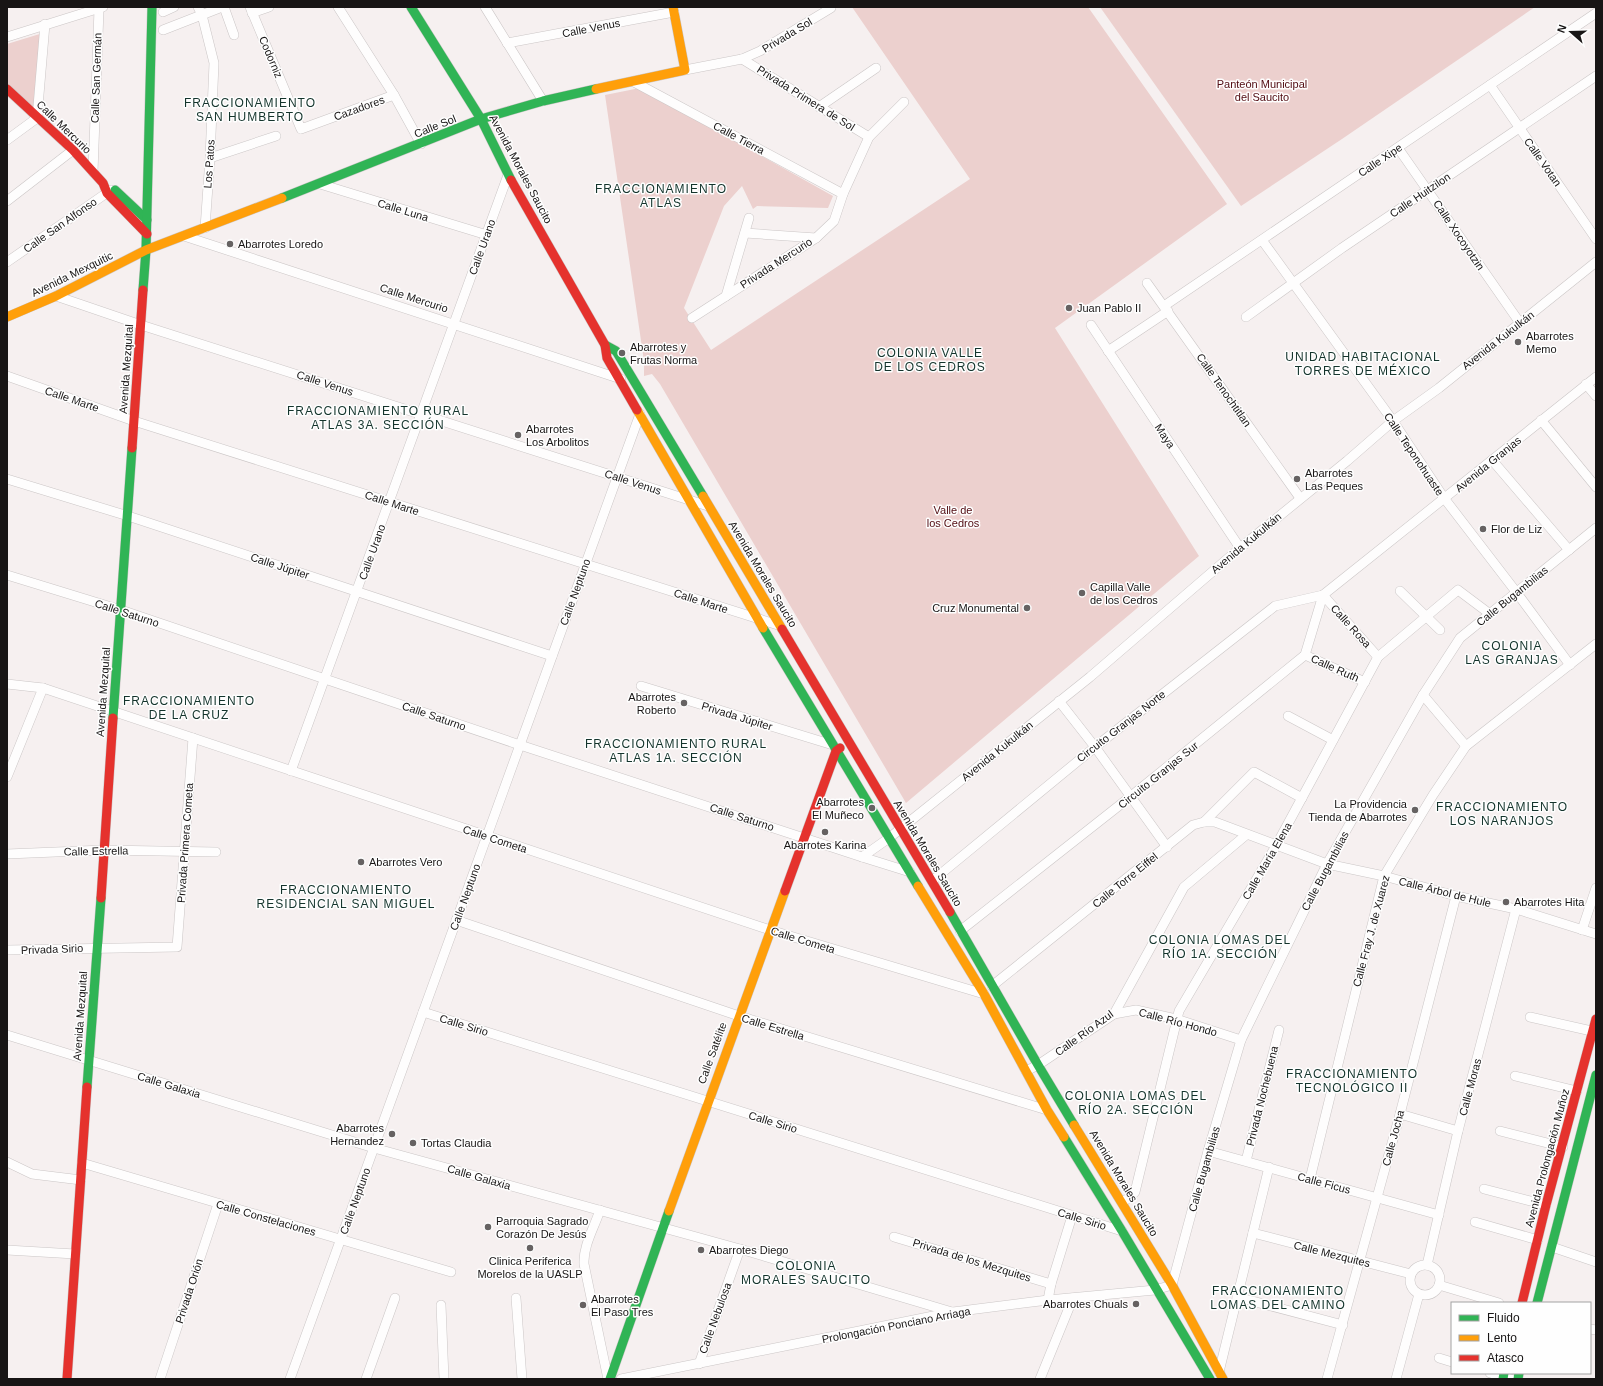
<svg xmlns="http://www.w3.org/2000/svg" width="1603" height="1386" font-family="Arial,sans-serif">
  <rect width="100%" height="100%" fill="#f6f0f0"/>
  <g fill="#ecd0ce">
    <polygon points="852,7 1088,7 1227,204 1055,328 1199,556 906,803 660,384 652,374 644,376 644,361 605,95 640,88 833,196 828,208 757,206 753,209 742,186 724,206 684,308 711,350 970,179"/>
    <polygon points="1100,7 1535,7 1342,139 1241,206"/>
    <polygon points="43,33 35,114 7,85 7,44"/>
  </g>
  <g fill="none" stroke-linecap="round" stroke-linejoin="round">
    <g stroke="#cbc6c6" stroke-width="10">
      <g id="street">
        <polyline points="198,7 202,15 214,63 210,158 205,228"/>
        <polyline points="224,7 234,35"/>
        <polyline points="250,7 301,129 394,95"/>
        <polyline points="338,7 394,95 421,144"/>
        <polyline points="485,7 543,101"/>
        <polyline points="163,12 174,7"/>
        <polyline points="252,13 269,7"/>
        <polyline points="163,30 222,7"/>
        <polyline points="7,37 103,7"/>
        <polyline points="507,43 674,12"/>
        <polyline points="742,59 869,137"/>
        <polyline points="685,70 742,59 760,51 831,8"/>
        <polyline points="634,82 843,194"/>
        <polyline points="1490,85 1596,239"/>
        <polyline points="819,107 876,68"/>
        <polyline points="7,140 37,118 45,24"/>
        <polyline points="1398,148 1520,323"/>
        <polyline points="210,158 276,136"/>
        <polyline points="93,172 99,9"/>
        <polyline points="320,184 487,235"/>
        <polyline points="7,201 73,150"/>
        <polyline points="745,233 816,238"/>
        <polyline points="184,236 621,379"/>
        <polyline points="1262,240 1393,421 1444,498 1517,593 1570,665"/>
        <polyline points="7,262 111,190"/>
        <polyline points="1147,283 1300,498"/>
        <polyline points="56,296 141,325 708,506"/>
        <polyline points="726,296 749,218"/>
        <polyline points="1164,306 1596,13"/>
        <polyline points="1246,317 1342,248 1596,76"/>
        <polyline points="692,318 816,238 834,221 843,194 869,137 904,102"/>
        <polyline points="1091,325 1240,548"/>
        <polyline points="1108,351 1168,311"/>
        <polyline points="7,376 134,421 778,625"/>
        <polyline points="1586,384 1596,396"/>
        <polyline points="1541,420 1596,487"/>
        <polyline points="1492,460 1569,550"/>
        <polyline points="7,479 128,516 552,656"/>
        <polyline points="7,575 121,610 520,745 862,857 910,872"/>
        <polyline points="1400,591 1440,630"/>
        <polyline points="1323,595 1378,657"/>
        <polyline points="1305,655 1365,682"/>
        <polyline points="7,684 43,688 770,930 984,994"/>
        <polyline points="641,686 833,745"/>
        <polyline points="1423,695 1466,746"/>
        <polyline points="1059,701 1095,747 1167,847"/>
        <polyline points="1288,716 1333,740"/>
        <polyline points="291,771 508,175"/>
        <polyline points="7,777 43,688"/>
        <polyline points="1204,822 1215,822 1327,864 1384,876 1456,896 1516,909 1596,934"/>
        <polyline points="7,854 104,850 216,852"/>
        <polyline points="862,857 889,838 1090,677 1240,548 1347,461 1393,421 1439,388 1596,262"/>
        <polyline points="932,881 1095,747 1275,606 1323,595 1596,377"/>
        <polyline points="456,920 739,1016 1047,1110"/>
        <polyline points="1582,930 1596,888"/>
        <polyline points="960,931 1130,797 1305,655 1323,595"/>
        <polyline points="7,950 177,947 193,738"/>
        <polyline points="992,986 1193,825 1204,822 1254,772 1302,798"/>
        <polyline points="423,1012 1122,1231"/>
        <polyline points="1114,1014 1136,1010 1176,1019 1241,1040"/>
        <polyline points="1530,1017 1596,1032"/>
        <polyline points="7,1035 374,1148 740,1249 952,1312"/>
        <polyline points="1026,1071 1038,1065 1114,1014 1184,887 1246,835"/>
        <polyline points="1515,1076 1577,1091"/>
        <polyline points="1400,1114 1458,1131"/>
        <polyline points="1500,1131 1563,1147"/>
        <polyline points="1208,1151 1439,1215"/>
        <polyline points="1246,1161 1279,1030"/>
        <polyline points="7,1162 32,1174 81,1180"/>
        <polyline points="82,1163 451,1272"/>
        <polyline points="1310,1179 1384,876 1433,795 1466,746 1596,644"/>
        <polyline points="1484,1189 1546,1205"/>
        <polyline points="1122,1202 1129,1198 1135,1192 1179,1011 1277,844 1378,657 1458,590 1490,614"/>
        <path d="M600,1210C594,1228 583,1246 584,1264L608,1379"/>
        <polyline points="1475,1222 1538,1240"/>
        <polyline points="1253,1233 1411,1274"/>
        <polyline points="894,1237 1051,1284"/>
        <polyline points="1552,1247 1596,1262"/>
        <polyline points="7,1250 75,1254"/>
        <polyline points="1427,1265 1458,1131 1516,909"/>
        <circle cx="1425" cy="1280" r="15"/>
        <polyline points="1439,1285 1499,1303"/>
        <polyline points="1237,1297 1343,1325"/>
        <polyline points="516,1298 522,1379"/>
        <polyline points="1048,1300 1051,1284 1072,1216"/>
        <polyline points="441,1305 444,1379"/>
        <polyline points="1590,1329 1596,1330"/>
        <polyline points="1439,1358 1452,1362"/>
        <polyline points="699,1364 740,1249"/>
        <polyline points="1219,1372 1269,1167"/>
        <polyline points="1490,1373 1511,1379"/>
        <polyline points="160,1379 218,1204"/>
        <polyline points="290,1379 640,414"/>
        <polyline points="366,1379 395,1298"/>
        <polyline points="621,1379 953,1312 1048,1300 1155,1290 1172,1285 1208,1151 1241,1040 1327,864 1423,695 1460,638 1596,528"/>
        <polyline points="1040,1379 1073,1298"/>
        <polyline points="1327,1379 1400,1114 1456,896"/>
        <polyline points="1396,1379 1419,1294"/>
      </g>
    </g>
    <g stroke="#cbc6c6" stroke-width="10">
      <g id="fast">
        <polyline points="411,7 481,119 511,180"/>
        <polyline points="115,190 147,220"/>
        <polyline points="282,198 481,119 543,101 596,89"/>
        <polyline points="143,290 146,250 152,7"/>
        <polyline points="605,345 616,351 703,496"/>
        <polyline points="763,628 918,886"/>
        <polyline points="113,718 132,448"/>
        <polyline points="950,912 1038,1065 1074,1125"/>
        <polyline points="87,1087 101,898"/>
        <polyline points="1064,1137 1122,1231 1210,1379"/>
        <polyline points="1537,1303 1596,1075"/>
        <polyline points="610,1379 669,1211"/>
        <polyline points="1503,1379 1504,1373"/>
        <polyline points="1518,1379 1519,1373"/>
      </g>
    </g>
    <g stroke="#cbc6c6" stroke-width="10">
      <g id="slow">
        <polyline points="596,89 685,70 673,7"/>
        <polyline points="7,317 56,296 146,250 282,198"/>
        <polyline points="637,410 763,628"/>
        <polyline points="703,496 782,629"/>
        <polyline points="918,886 984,994 1047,1110 1064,1137"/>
        <polyline points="1074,1125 1172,1285 1223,1379"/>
        <polyline points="669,1211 785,891"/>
      </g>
    </g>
    <g stroke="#cbc6c6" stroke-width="10">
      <g id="jam">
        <polyline points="7,89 73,150 103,183 107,193 147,234"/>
        <polyline points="511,180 605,345 607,358 637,410"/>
        <polyline points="132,448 143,290"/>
        <polyline points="782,629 950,912"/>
        <polyline points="785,891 836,751 840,748"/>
        <polyline points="101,898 113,718"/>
        <polyline points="1522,1303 1546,1205 1596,1019"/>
        <polyline points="67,1379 87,1087"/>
      </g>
    </g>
    <use href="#street" stroke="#fefdfd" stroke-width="9"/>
    <use href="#fast" stroke="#30b455" stroke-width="9"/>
    <use href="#slow" stroke="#ff9f0a" stroke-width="9"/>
    <use href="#jam" stroke="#e5322d" stroke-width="9"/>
  </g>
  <g fill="#666262" stroke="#fefefe" stroke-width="1.5">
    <circle cx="230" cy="244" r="4"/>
    <circle cx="1069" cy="308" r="4"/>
    <circle cx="1518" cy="342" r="4"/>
    <circle cx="622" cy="353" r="4"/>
    <circle cx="518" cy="435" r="4"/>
    <circle cx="1297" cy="479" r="4"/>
    <circle cx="1483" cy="529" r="4"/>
    <circle cx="1082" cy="593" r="4"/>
    <circle cx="1027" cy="608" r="4"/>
    <circle cx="684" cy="703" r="4"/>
    <circle cx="872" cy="808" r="4"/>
    <circle cx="1415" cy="810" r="4"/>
    <circle cx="825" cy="832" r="4"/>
    <circle cx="361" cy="862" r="4"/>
    <circle cx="1506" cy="902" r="4"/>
    <circle cx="392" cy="1134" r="4"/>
    <circle cx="413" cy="1143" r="4"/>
    <circle cx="488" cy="1227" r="4"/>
    <circle cx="530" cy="1248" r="4"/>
    <circle cx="701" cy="1250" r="4"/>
    <circle cx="1136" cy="1304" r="4"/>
    <circle cx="583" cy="1305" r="4"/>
  </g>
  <g text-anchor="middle" stroke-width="3" stroke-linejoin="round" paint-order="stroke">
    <g font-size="11" fill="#181515" stroke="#fefefe">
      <text transform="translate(591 28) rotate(-11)" y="4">Calle Venus</text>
      <text transform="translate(787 35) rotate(-31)" y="4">Privada Sol</text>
      <text transform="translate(271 57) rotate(67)" y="4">Codorniz</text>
      <text transform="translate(96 78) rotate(-88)" y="4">Calle San Germán</text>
      <text transform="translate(806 98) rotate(32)" y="4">Privada Primera de Sol</text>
      <text transform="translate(359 108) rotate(-20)" y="4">Cazadores</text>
      <text transform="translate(435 126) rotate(-22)" y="4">Calle Sol</text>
      <text transform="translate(64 127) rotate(44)" y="4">Calle Mercurio</text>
      <text transform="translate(739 138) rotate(28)" y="4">Calle Tierra</text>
      <text transform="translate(1380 160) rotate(-34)" y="4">Calle Xipe</text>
      <text transform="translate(1543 162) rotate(55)" y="4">Calle Votan</text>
      <text transform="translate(209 164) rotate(-86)" y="4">Los Patos</text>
      <text transform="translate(521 169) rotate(62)" y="4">Avenida Morales Saucito</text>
      <text transform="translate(1420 195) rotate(-34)" y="4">Calle Huitzilon</text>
      <text transform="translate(403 210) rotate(17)" y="4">Calle Luna</text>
      <text transform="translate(60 225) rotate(-35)" y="4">Calle San Alfonso</text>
      <text transform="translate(1459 235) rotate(56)" y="4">Calle Xocoyotzin</text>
      <text transform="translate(482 247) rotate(-70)" y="4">Calle Urano</text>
      <text transform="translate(776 263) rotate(-33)" y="4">Privada Mercurio</text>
      <text transform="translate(72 274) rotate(-26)" y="4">Avenida Mexquitic</text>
      <text transform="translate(414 298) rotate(18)" y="4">Calle Mercurio</text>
      <text transform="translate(1498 340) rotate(-38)" y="4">Avenida Kukulkán</text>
      <text transform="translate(126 369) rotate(-86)" y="4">Avenida Mezquital</text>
      <text transform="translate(325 383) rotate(18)" y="4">Calle Venus</text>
      <text transform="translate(1224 390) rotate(55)" y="4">Calle Tenochtitlan</text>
      <text transform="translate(72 399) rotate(19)" y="4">Calle Marte</text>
      <text transform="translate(1165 436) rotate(56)" y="4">Maya</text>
      <text transform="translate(1414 454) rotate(56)" y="4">Calle Teponohuaste</text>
      <text transform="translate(1488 464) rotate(-39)" y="4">Avenida Granjas</text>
      <text transform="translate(633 482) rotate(18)" y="4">Calle Venus</text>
      <text transform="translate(392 503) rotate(18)" y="4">Calle Marte</text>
      <text transform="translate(1246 543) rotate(-40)" y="4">Avenida Kukulkán</text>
      <text transform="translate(372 552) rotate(-70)" y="4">Calle Urano</text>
      <text transform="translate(280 566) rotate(18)" y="4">Calle Júpiter</text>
      <text transform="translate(763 574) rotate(59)" y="4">Avenida Morales Saucito</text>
      <text transform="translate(575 592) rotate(-70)" y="4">Calle Neptuno</text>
      <text transform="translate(1512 596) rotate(-39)" y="4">Calle Bugambilias</text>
      <text transform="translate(701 601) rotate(18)" y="4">Calle Marte</text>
      <text transform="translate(127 613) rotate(18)" y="4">Calle Saturno</text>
      <text transform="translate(1351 626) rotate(48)" y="4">Calle Rosa</text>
      <text transform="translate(1335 668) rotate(24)" y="4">Calle Ruth</text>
      <text transform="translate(103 692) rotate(-86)" y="4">Avenida Mezquital</text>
      <text transform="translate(434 716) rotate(19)" y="4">Calle Saturno</text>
      <text transform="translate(737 716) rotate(17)" y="4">Privada Júpiter</text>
      <text transform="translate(1121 726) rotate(-38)" y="4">Circuito Granjas Norte</text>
      <text transform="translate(997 751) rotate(-39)" y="4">Avenida Kukulkán</text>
      <text transform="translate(1158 775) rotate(-39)" y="4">Circuito Granjas Sur</text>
      <text transform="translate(742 817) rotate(18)" y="4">Calle Saturno</text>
      <text transform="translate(495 839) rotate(18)" y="4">Calle Cometa</text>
      <text transform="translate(185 843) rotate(-86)" y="4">Privada Primera Cometa</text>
      <text transform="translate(96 851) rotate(-1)" y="4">Calle Estrella</text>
      <text transform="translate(928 853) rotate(59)" y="4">Avenida Morales Saucito</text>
      <text transform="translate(1267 861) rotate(-60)" y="4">Calle María Elena</text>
      <text transform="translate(1325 871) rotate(-62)" y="4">Calle Bugambilias</text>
      <text transform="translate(1125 880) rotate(-39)" y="4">Calle Torre Eiffel</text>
      <text transform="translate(1445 892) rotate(14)" y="4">Calle Árbol de Hule</text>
      <text transform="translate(465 897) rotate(-70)" y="4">Calle Neptuno</text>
      <text transform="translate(1371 931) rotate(-75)" y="4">Calle Fray J. de Xuarez</text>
      <text transform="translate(803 940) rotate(17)" y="4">Calle Cometa</text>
      <text transform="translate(52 949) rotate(-2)" y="4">Privada Sirio</text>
      <text transform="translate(80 1016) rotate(-86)" y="4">Avenida Mezquital</text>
      <text transform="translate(1178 1022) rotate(15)" y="4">Calle Río Hondo</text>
      <text transform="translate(464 1025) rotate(17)" y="4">Calle Sirio</text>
      <text transform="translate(773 1027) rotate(17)" y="4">Calle Estrella</text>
      <text transform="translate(1084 1033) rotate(-36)" y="4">Calle Río Azul</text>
      <text transform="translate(712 1053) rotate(-70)" y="4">Calle Satélite</text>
      <text transform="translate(169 1085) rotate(17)" y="4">Calle Galaxia</text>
      <text transform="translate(1470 1087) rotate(-75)" y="4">Calle Moras</text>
      <text transform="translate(1262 1096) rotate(-76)" y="4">Privada Nochebuena</text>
      <text transform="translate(773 1122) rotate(17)" y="4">Calle Sirio</text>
      <text transform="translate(1393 1138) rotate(-75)" y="4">Calle Jocha</text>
      <text transform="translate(1547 1158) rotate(-75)" y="4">Avenida Prolongación Muñoz</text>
      <text transform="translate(1204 1169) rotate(-74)" y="4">Calle Bugambilias</text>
      <text transform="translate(479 1177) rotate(16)" y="4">Calle Galaxia</text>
      <text transform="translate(1124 1183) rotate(59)" y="4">Avenida Morales Saucito</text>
      <text transform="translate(1324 1183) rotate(15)" y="4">Calle Ficus</text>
      <text transform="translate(355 1201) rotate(-70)" y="4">Calle Neptuno</text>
      <text transform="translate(266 1218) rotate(16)" y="4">Calle Constelaciones</text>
      <text transform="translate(1082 1219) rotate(17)" y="4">Calle Sirio</text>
      <text transform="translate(1332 1254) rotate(14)" y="4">Calle Mezquites</text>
      <text transform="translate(972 1260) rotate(17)" y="4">Privada de los Mezquites</text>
      <text transform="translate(189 1291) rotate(-72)" y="4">Privada Orión</text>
      <text transform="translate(715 1318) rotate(-70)" y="4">Calle Nebulosa</text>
      <text transform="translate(896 1325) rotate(-11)" y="4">Prolongación Ponciano Arriaga</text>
    </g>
    <g font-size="11" fill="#510b11" stroke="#fefefe">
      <text x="1262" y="88">Panteón Municipal<tspan x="1262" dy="13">del Saucito</tspan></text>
      <text x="953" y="514">Valle de<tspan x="953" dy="13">los Cedros</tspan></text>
    </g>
    <g font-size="11" fill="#181515" stroke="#fefefe" text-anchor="start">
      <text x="238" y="248">Abarrotes Loredo</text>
      <text x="1077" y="312">Juan Pablo II</text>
      <text x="1526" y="340">Abarrotes<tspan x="1526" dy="13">Memo</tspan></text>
      <text x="630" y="351">Abarrotes y<tspan x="630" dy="13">Frutas Norma</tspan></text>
      <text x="526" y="433">Abarrotes<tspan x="526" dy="13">Los Arbolitos</tspan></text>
      <text x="1305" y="477">Abarrotes<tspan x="1305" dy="13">Las Peques</tspan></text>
      <text x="1491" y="533">Flor de Liz</text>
      <text x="1090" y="591">Capilla Valle<tspan x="1090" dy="13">de los Cedros</tspan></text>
      <text x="1019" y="612" text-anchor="end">Cruz Monumental</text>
      <text x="676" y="701" text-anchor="end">Abarrotes<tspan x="676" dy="13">Roberto</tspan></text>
      <text x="864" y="806" text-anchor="end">Abarrotes<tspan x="864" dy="13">El Muñeco</tspan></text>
      <text x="1407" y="808" text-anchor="end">La Providencia<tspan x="1407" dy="13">Tienda de Abarrotes</tspan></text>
      <text x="825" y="849" text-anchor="middle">Abarrotes Karina</text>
      <text x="369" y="866">Abarrotes Vero</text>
      <text x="1514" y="906">Abarrotes Hita</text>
      <text x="384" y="1132" text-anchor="end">Abarrotes<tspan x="384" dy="13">Hernandez</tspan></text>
      <text x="421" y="1147">Tortas Claudia</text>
      <text x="496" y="1225">Parroquia Sagrado<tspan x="496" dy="13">Corazón De Jesús</tspan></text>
      <text x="709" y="1254">Abarrotes Diego</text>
      <text x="530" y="1265" text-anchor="middle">Clinica Periferica<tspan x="530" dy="13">Morelos de la UASLP</tspan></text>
      <text x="591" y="1303">Abarrotes<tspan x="591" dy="13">El Paso Tres</tspan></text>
      <text x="1128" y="1308" text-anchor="end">Abarrotes Chuals</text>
    </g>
    <g font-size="12" letter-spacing="1" fill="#14342c" stroke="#fefefe">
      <text x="250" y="107">FRACCIONAMIENTO<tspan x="250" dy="14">SAN HUMBERTO</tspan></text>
      <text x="661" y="193">FRACCIONAMIENTO<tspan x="661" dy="14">ATLAS</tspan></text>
      <text x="930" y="357">COLONIA VALLE<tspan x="930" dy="14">DE LOS CEDROS</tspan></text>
      <text x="1363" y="361">UNIDAD HABITACIONAL<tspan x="1363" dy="14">TORRES DE MÉXICO</tspan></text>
      <text x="378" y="415">FRACCIONAMIENTO RURAL<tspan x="378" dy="14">ATLAS 3A. SECCIÓN</tspan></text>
      <text x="1512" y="650">COLONIA<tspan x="1512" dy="14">LAS GRANJAS</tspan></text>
      <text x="189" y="705">FRACCIONAMIENTO<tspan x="189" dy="14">DE LA CRUZ</tspan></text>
      <text x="676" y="748">FRACCIONAMIENTO RURAL<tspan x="676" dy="14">ATLAS 1A. SECCIÓN</tspan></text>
      <text x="1502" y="811">FRACCIONAMIENTO<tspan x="1502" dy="14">LOS NARANJOS</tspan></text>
      <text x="346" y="894">FRACCIONAMIENTO<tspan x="346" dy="14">RESIDENCIAL SAN MIGUEL</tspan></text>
      <text x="1220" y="944">COLONIA LOMAS DEL<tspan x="1220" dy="14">RÍO 1A. SECCIÓN</tspan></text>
      <text x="1352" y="1078">FRACCIONAMIENTO<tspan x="1352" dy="14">TECNOLÓGICO II</tspan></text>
      <text x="1136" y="1100">COLONIA LOMAS DEL<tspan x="1136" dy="14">RÍO 2A. SECCIÓN</tspan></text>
      <text x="806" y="1270">COLONIA<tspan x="806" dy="14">MORALES SAUCITO</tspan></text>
      <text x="1278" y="1295">FRACCIONAMIENTO<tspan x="1278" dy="14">LOMAS DEL CAMINO</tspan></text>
    </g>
  </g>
  <rect width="1603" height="1386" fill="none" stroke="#181515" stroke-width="16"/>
  <rect x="1451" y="1302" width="140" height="72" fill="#fefefe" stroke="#a2a1a1"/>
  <rect x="1459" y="1315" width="20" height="6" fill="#30b455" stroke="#a2a1a1"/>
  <text x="1487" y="1322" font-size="12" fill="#181515">Fluido</text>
  <rect x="1459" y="1335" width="20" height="6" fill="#ff9f0a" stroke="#a2a1a1"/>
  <text x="1487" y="1342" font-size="12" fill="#181515">Lento</text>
  <rect x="1459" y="1355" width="20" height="6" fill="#e5322d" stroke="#a2a1a1"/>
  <text x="1487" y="1362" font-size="12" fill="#181515">Atasco</text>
  <g transform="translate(1571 32) rotate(290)" stroke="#fefefe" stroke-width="3" paint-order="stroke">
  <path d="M0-3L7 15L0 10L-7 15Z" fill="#181515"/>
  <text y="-6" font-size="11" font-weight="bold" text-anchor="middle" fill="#181515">N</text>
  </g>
</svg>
